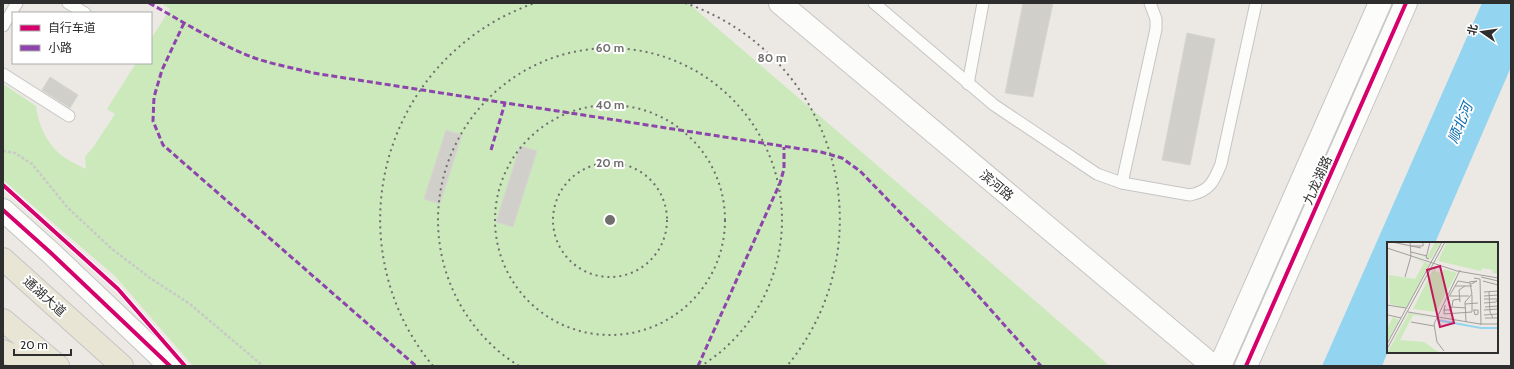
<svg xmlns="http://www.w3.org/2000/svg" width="1514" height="369" font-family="Cabin,'Noto Sans SC',sans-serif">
  <rect width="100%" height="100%" fill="#ece9e4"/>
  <path fill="#cbe9bb" d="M161,3H688L1091,349L1109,366H193L115,276L3,180V84L36,106C38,124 47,144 61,155C69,161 78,165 86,169L85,157L94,146L115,114L107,109L136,63H151V39L170,9Z"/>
  <polygon fill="#93d4f1" points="1482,3 1511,3 1511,67 1435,243 1388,243 1388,351 1382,366 1322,366"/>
  <g fill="#d1cfca" stroke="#d7d5d0">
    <polygon points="1023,3 1053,3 1033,97 1005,93"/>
    <polygon points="1187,33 1215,39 1190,165 1162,160"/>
    <polygon points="50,77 78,95 70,108 42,90"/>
    <polygon points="446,130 462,135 440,204 424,199"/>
    <polygon points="520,146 537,151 513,227 496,222"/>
  </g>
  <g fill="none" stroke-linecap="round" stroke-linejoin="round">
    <g stroke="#c6c5c5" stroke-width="13">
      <g id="lane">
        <polyline points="68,3 85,13"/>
        <path d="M874,3L994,105L1097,174L1122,183L1190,195C1210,191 1214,181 1221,164L1256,3"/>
        <polyline points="3,26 17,3"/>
        <polyline points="3,74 69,116"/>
        <polyline points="968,84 983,3"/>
        <polyline points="1122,183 1156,29 1156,19 1150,3"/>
      </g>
    </g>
    <g stroke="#c6c5c5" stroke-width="24">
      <polyline id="street" points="3,210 51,253 170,366"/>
    </g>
    <g stroke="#c6c5c5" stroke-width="24">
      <g id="secondary">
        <polyline points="780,3 1213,366"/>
        <polyline points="1220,366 1380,3"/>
        <polyline points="1246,366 1406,3"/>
      </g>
    </g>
    <g stroke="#c6c5c4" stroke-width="24">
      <g id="primary">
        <polyline points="3,259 122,366"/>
        <polyline points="3,320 58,366"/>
        <polyline points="3,351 37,366"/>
      </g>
    </g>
    <polyline stroke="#c9c9c8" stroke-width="2.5" stroke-dasharray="3 2" stroke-linecap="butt" points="3,151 15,153 32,164 68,208 112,249 150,278 190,304 263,366"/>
    <use href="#lane" stroke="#fcfcfb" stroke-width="11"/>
    <use href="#street" stroke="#fcfcfb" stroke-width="22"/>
    <use href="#secondary" stroke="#fcfcfb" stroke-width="22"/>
    <use href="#primary" stroke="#e9e5d5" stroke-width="22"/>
    <g stroke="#8e44ad" stroke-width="3" stroke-dasharray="6 3" stroke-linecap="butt">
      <path d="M149,3C180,20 210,39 242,53C264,63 290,67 313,73L821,152L842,158L860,171L948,262L1041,366"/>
      <polyline points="184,23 162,70 154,97 153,121 163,145 416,366"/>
      <polyline points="491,150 505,103"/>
      <polyline points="698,366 780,183 784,169 784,147"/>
    </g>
    <g stroke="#fff" stroke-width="6">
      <g id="cycleway">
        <polyline points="3,185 118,289 185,366"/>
        <polyline points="3,210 51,253 170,366"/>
        <polyline points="1246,366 1406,3"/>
      </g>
    </g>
    <use href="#cycleway" stroke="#d6006c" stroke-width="4"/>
  </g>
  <g fill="none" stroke="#706f6e" stroke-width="2" stroke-dasharray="2 4">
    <circle cx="610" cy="220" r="57"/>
    <circle cx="610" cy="220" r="115"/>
    <path d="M519 366A172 172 0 1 1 701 366"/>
    <path d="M433 366A229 229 0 0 1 535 3M685 3A229 229 0 0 1 787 366"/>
  </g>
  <g text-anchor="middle" stroke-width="4" stroke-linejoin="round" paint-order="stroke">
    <g font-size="13" fill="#2e2e2e" stroke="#fff">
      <text transform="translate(1317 180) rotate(-66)" y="5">九龙湖路</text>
      <text transform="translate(997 185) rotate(40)" y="5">滨河路</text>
      <text transform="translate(45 296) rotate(42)" y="5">通湖大道</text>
    </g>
    <g font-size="14" font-style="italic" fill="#0469ac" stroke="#fff">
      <text transform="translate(1460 123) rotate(-67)" y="5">顺北河</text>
    </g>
  </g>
  <g transform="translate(1387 242)">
    <rect width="111" height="111" fill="#ece9e4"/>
    <path d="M48,0H54L44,17L25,11L40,15ZM60,0H111V32L105,31L106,28L95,26L94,29L51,19ZM25,15L42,22L19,66L3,62L2,33L28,37L37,21ZM48,24L50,25L48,29L50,30L55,31L57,27L70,31L49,70L26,67ZM22,71L45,76L26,73L13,98L37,100L53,111H0ZM6,75L12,78L0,100V87Z" fill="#cbe9bb"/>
    <path d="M51,77L94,85H111V87H94L50,79Z" fill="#93d4f1"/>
    <path fill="none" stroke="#a09e9b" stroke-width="1" d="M5,0L34,6M23,4H36V0M0,6L70,29L111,36M24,10L40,14M42,17L39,16L43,0M18,35L24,14L23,0M94,35L111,39M87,36L93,37L94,83M96,39L111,43M82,40L90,39L84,42M68,44H85M97,50L111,49M102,50L103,70L106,76M63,54H82M97,54L111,53M97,57H111M60,58L71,39L83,41L85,52L78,60L79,80M73,60L72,48L78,44M97,61L109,60L111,57M78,62L91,61M0,63L19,66M58,63L57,72L85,70V53M65,65L66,58L73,57M98,65L111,64M56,68H63L65,65L79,66M86,68H91V72L88,73L87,68M97,68L111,67M21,70L93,82H111M1,73L14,76M97,73L111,72M98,76H111M24,80L47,84M47,82L50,100L57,109M47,82L73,28M0,102L55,0M0,107L58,0"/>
    <path fill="#c2185b" fill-opacity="0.15" stroke="#c2185b" stroke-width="2" d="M53,24L67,81L53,85L40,28Z"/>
    <rect width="111" height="111" fill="none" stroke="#2e2e2e" stroke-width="2"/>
  </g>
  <circle cx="610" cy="220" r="6" fill="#706f6e" stroke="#fff" stroke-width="2"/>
  <g font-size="12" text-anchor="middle" font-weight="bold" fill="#706f6e" stroke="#fff" stroke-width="4" stroke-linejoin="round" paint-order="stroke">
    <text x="610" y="52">60 m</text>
    <text x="772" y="62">80 m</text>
    <text x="610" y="109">40 m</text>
    <text x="610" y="167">20 m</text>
  </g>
  <rect width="1514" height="369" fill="none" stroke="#2e2e2e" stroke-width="8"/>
  <rect x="12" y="12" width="140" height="52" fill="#ffffff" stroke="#ababab"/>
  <rect x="20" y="25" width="20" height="6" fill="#d6006c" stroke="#ababab"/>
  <text x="48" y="32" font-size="12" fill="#2e2e2e">自行车道</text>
  <rect x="20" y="45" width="20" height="6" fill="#8e44ad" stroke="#ababab"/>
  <text x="48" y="52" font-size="12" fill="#2e2e2e">小路</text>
  <g transform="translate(1482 32) rotate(283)" stroke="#ffffff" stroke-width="3" paint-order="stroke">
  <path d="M0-3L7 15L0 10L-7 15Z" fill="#2e2e2e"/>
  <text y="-6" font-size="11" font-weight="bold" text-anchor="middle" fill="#2e2e2e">北</text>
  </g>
  <path d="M14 349v6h57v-6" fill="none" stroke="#2e2e2e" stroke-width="2"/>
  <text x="20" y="349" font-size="12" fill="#2e2e2e" stroke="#ffffff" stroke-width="3" paint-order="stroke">20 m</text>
</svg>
